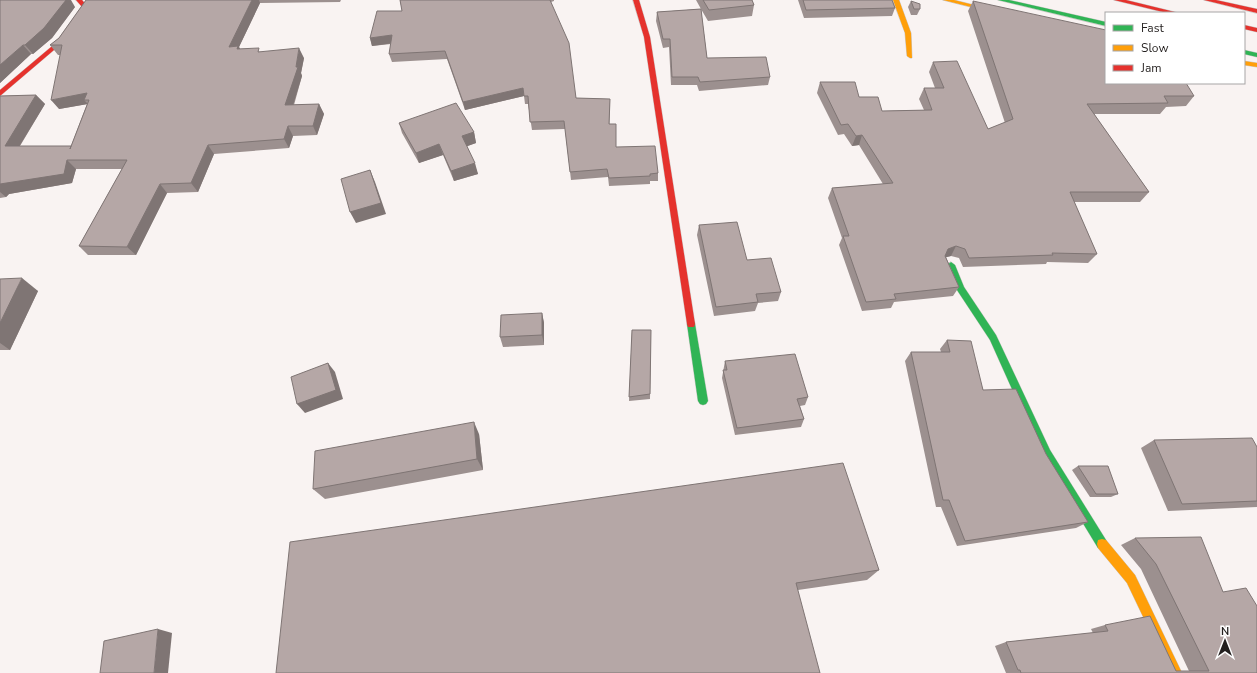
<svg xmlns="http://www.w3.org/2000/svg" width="1257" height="673" font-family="'Nunito Sans',sans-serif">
  <rect width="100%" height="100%" fill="#f9f3f2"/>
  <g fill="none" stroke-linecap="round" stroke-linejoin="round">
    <g stroke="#ccc8c7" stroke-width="1">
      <g id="fast">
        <polygon points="998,0 1009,0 1106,22 1106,26"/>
        <polygon points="1244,50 1257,53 1257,57 1244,54"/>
        <polygon points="951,262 955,265 964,287 996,335 1050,450 1106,540 1107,544 1106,548 1102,549 1098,548 1042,456 990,340 957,290 947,265"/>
        <polygon points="691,320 694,321 695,324 708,401 706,404 703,405 700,404 698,401 687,324 688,321"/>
      </g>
    </g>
    <g stroke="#ccc8c7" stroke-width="1">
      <g id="slow">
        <polygon points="893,0 899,0 911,33 912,58 910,58 907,56 905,33"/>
        <polygon points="943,0 954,0 1002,12 999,14"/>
        <polygon points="1244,61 1257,63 1257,67 1244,65"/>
        <polygon points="1102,539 1106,540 1135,575 1182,673 1170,673 1127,583 1098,548 1097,544 1098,540"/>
      </g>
    </g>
    <g stroke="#ccc8c7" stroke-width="1">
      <g id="jam">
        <polygon points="76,0 82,0 88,7 61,44 0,96 0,90 57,42 82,7"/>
        <polygon points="633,0 639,0 650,37 695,324 694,327 688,327 687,324 644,37"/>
        <polygon points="1114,0 1126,0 1179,13 1167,13"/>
        <polygon points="1204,0 1216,0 1257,9 1257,13"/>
        <polygon points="1244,25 1257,28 1257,32 1244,29"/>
      </g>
    </g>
    <use href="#fast" fill="#30b455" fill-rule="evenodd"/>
    <use href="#slow" fill="#ff9f0a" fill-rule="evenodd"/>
    <use href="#jam" fill="#e5322d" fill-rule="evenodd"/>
  </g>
  <g fill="#9c908f">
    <polygon points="0,0 75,7 52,38 33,54 31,54 0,83"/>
    <polygon points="86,0 341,0 340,2 260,3 239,47 240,49 304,58 301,73 302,76 294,105 319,104 324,114 317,135 293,136 289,148 214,154 198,192 167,193 136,255 88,255 79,246 122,169 76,169 72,183 9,194 6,197 0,198 0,96 36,95 45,104 20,146 71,146 87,104 59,109 60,55 58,55 50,45 59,38"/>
    <polygon points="400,0 554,0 554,1 551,2 576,98 610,99 609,124 616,147 658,173 658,181 650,181 650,184 609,186 608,177 571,180 565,129 532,130 528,104 525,104 524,96 465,110 447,59 392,62 389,54 391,44 372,46 370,38 402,11"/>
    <polygon points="696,0 752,0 754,5 752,16 708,21 701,9 707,58 770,77 768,85 699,91 697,85 671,85 669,47 663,48 656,21 657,12 701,9"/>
    <polygon points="798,0 892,0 895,8 892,16 804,18"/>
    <polygon points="911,1 920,9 917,15 911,15 908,7"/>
    <polygon points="973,1 1106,83 1194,96 1186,106 1166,107 1160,114 1094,114 1149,192 1140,202 1074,202 1097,254 1088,263 1047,262 1046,264 963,267 959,258 951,256 946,257 959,287 953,296 894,302 891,308 862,311 839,245 842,238 828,198 832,188 883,184 859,145 852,146 844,134 838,135 817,93 820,82 859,97 882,111 924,110 919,99 924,88 935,88 929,72 933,62 988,129 1005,123 968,11"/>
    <polygon points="399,123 474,132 476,143 467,146 478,174 454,181 443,155 419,163 402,133"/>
    <polygon points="699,225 747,260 781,292 778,301 758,303 755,311 714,316 697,235"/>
    <polygon points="0,279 38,291 10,350 0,350"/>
    <polygon points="542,313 544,323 544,345 503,347 500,337"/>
    <polygon points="632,330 651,330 650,399 629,401"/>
    <polygon points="947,340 983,390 1046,454 1088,522 1076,528 957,546 941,507 936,507 905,361 911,352 941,352 940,349"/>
    <polygon points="725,361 808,397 805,405 800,406 804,419 801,427 735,435 722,378"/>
    <polygon points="479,434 483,470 325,499 313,489"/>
    <polygon points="1154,440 1257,447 1257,507 1168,511 1141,448"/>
    <polygon points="1078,466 1118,494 1111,497 1090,497 1072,470"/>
    <polygon points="1135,538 1223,592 1257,673 1006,673 995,646 1006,642 1093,633 1091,629 1105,625 1176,671 1189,671 1141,569 1121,545"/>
    <polygon points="290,542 879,570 867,580 798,590"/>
  </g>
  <g fill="#7f7574">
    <polygon points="66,0 71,0 75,7 52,38 33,54 25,45"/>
    <polygon points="252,0 259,0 260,3 239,47 244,56 229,47"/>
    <polygon points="392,35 394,43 372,46 370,38"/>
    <polygon points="23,45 31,54 0,83 0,65"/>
    <polygon points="299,48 304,58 301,73 302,76 290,115 285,105 296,67"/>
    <polygon points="523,88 524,96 465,110 463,102"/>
    <polygon points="87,93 84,100 88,104 59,109 51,100"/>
    <polygon points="36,95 45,104 14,155 5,146"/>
    <polygon points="610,99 610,107 609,132 609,124"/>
    <polygon points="319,104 324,114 317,135 313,126"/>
    <polygon points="288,126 293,136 289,148 284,139"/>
    <polygon points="474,132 476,143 465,147 462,136"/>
    <polygon points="862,135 859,145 852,146 856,136"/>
    <polygon points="439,144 443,155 419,163 416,153"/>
    <polygon points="208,145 214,154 198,192 191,183"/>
    <polygon points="67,160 76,169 72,183 9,194 6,197 0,192 0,184"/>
    <polygon points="475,163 478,174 454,181 451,171"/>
    <polygon points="370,170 375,182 386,214 356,223 350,212"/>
    <polygon points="160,184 167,193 136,255 127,247"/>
    <polygon points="956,246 951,256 943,258 948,249"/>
    <polygon points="22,278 38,291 10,350 0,343 0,323"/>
    <polygon points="542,313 544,323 544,345 542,335"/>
    <polygon points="328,363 335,372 343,399 305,413 297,404"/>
    <polygon points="474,422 479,434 483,470 477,459"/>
    <polygon points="158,629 172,633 168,673 154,673"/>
  </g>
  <g fill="#b5a7a6" stroke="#7f7574">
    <polygon points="0,0 66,0 44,28 25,45 23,45 0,65"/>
    <polygon points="86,0 252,0 229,47 238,46 237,49 259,48 258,52 299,48 296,67 298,67 285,105 319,104 313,126 288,126 284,139 208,145 191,183 160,184 127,247 79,246 127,160 67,160 64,174 0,184 0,96 36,95 5,146 71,146 70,149 89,100 84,100 87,93 51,100 62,45 50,45 59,38"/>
    <polygon points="400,0 550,0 569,43 576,98 610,99 609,124 616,124 616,147 655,146 658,173 650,174 650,176 609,178 607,169 570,172 564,121 530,122 528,96 524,96 523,88 463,102 445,51 389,54 392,35 370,38 377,11 402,11"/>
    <polygon points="703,0 752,0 754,5 709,10"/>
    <polygon points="803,0 892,0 895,8 806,10"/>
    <polygon points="911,1 920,4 920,9 914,9"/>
    <polygon points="973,1 1106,30 1106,83 1186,83 1194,96 1164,96 1168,103 1087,104 1149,192 1070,192 1097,254 1052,253 1053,255 969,258 965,249 956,246 948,249 945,256 959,287 894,294 896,299 866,302 843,236 849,236 832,188 893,183 862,135 856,136 848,124 841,125 820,82 855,82 859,97 878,97 882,111 931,110 932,110 924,88 944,88 933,62 957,61 988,129 1013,119"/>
    <polygon points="701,9 707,58 766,57 770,77 700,82 698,77 672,77 670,39 663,39 657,12"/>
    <polygon points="456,103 474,132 462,136 475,163 451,171 439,144 416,153 399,123"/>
    <polygon points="370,170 381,203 350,212 341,179"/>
    <polygon points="737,222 747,260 771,258 781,292 756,294 758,302 716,307 699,225"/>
    <polygon points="22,278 0,323 0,279"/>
    <polygon points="542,313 542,335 500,337 501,315"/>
    <polygon points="632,330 651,330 650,394 629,397"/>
    <polygon points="947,340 971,341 983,390 1016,389 1046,454 1088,522 965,541 949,500 943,500 911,352 950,352"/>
    <polygon points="795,354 808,397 797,399 804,419 737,428 723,370 727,370 725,361"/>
    <polygon points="328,363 336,390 297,404 291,377"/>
    <polygon points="474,422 477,459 313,489 315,451"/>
    <polygon points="1252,438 1257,447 1257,501 1182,504 1154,440"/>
    <polygon points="843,463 879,570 796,583 820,673 276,673 290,542"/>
    <polygon points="1078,466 1108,466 1118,494 1096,494"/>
    <polygon points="1201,537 1223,592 1246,588 1257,606 1257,673 1021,673 1020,670 1018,670 1006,642 1108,631 1105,625 1150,616 1176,671 1209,671 1156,564 1135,538"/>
    <polygon points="158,629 154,673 100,673 104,641"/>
  </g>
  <rect x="1105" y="12" width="140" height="72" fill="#ffffff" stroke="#a7a5a5"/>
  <rect x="1113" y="25" width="20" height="6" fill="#30b455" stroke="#a7a5a5"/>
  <text x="1141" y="32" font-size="12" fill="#231f1e">Fast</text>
  <rect x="1113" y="45" width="20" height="6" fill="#ff9f0a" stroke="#a7a5a5"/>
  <text x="1141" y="52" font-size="12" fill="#231f1e">Slow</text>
  <rect x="1113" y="65" width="20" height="6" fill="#e5322d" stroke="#a7a5a5"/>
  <text x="1141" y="72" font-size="12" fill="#231f1e">Jam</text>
  <g transform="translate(1225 641)" stroke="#ffffff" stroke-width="3" paint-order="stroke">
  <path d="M0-3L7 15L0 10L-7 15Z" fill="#231f1e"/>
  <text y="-6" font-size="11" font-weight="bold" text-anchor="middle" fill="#231f1e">N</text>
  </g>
</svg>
